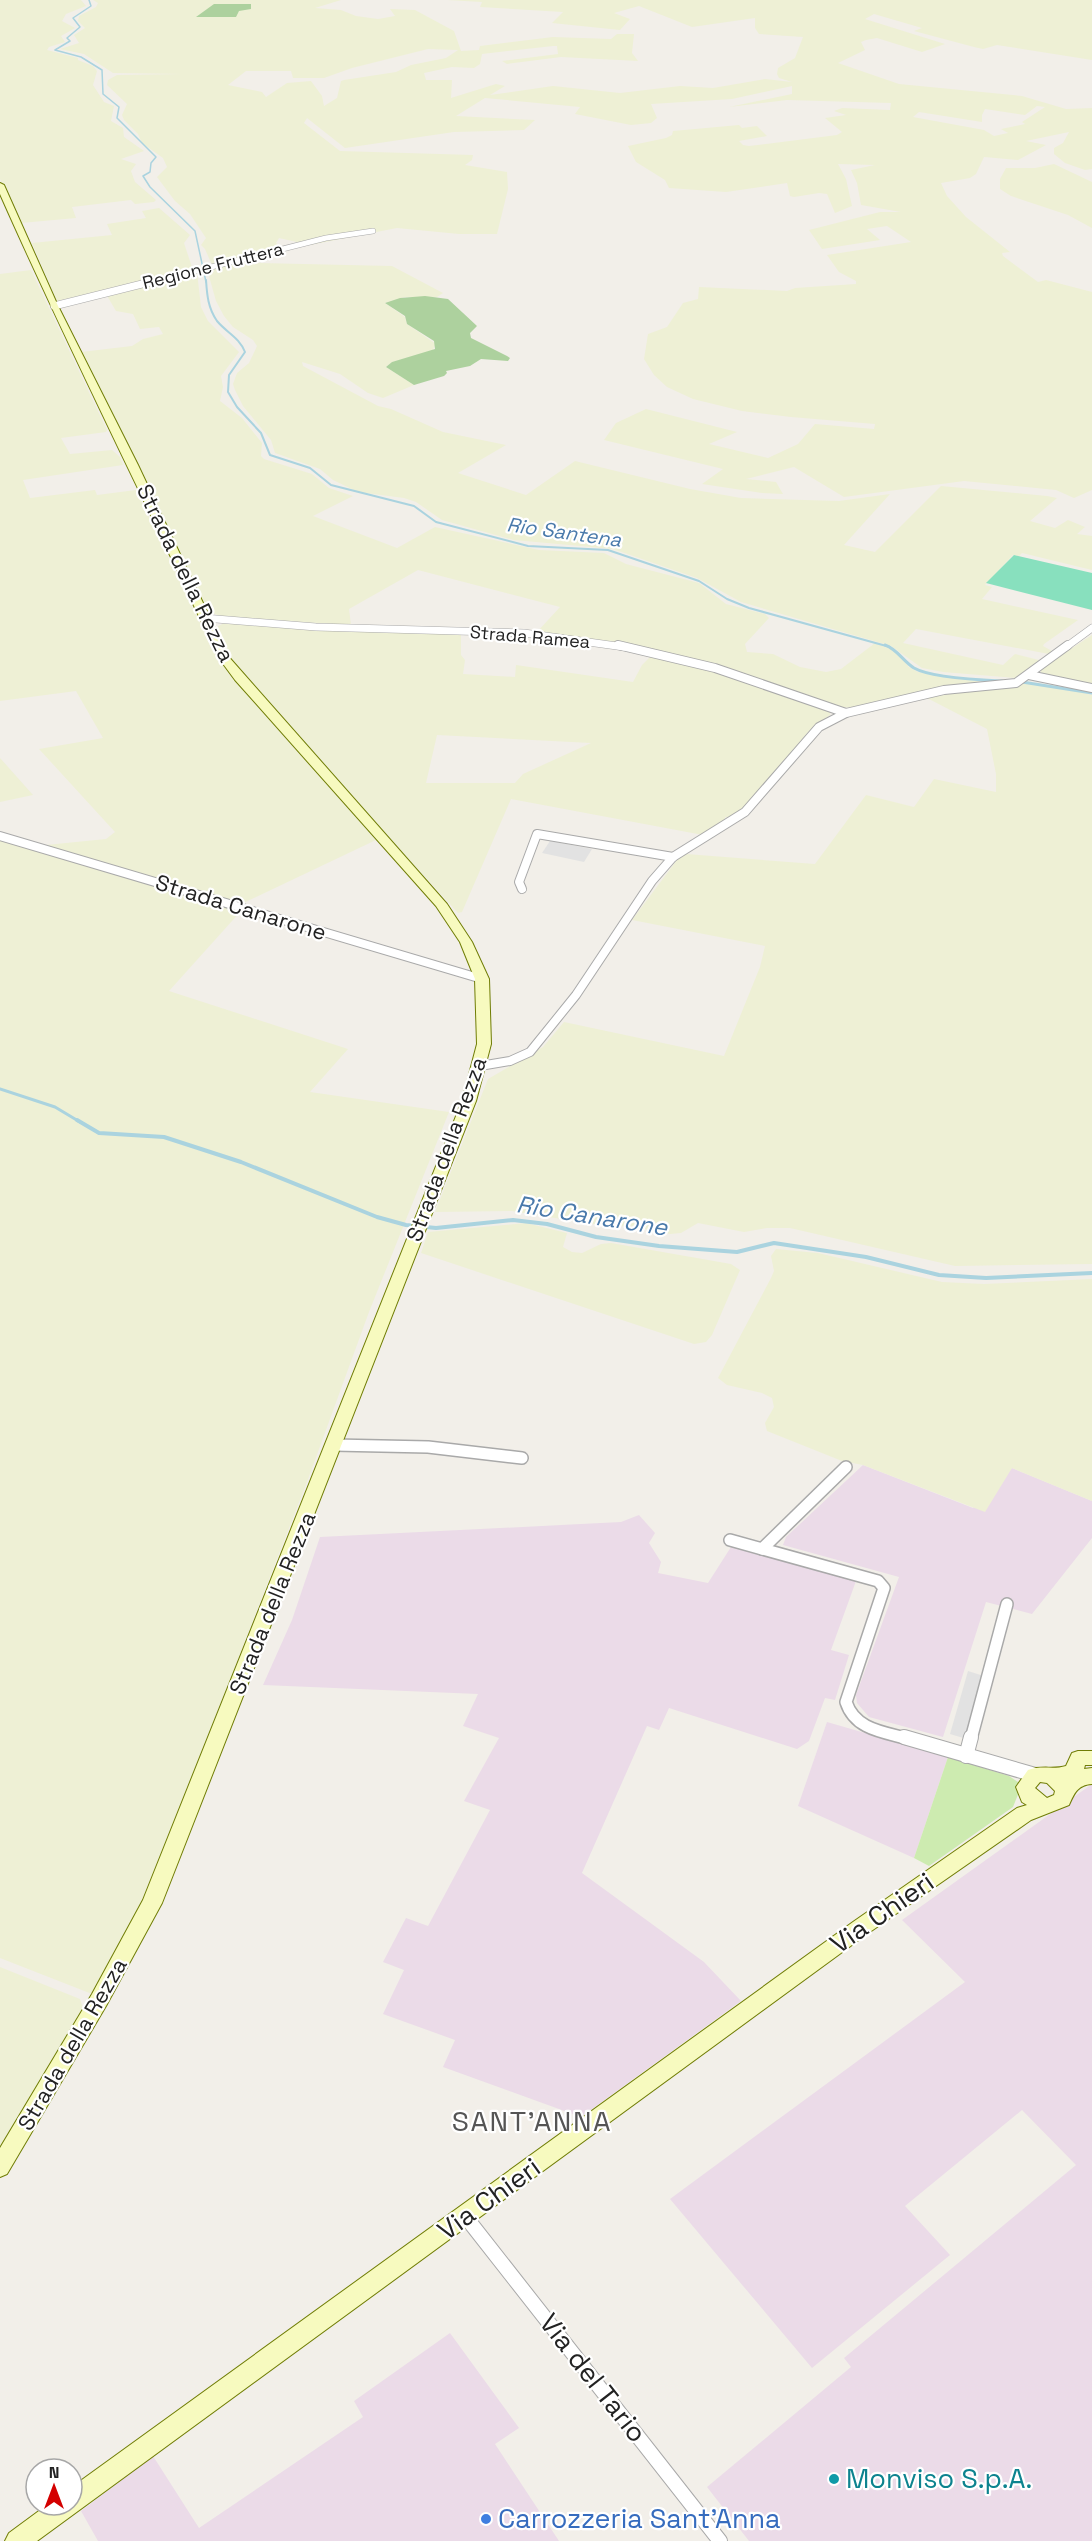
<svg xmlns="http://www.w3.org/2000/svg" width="1092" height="2541" font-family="'Space Grotesk',sans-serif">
  <rect width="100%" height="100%" fill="#f2efe9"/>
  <g fill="#ebdbe8">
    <polygon points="863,1465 973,1508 1012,1468 1092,1501 1092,1538 1032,1614 986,1602 943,1737 869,1717 857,1703 856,1695 899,1577 783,1545 786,1537"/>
    <polygon points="639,1515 655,1533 649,1543 661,1562 658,1573 708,1583 731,1547 856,1581 831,1650 849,1655 835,1700 825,1698 809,1741 797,1749 669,1708 659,1730 647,1726 582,1873 704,1962 741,2001 581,2117 443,2067 455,2040 383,2014 404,1970 383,1962 406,1918 428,1926 490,1810 464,1801 499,1738 463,1726 478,1694 263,1685 292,1620 320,1537 621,1522"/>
    <polygon points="827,1722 948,1757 914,1858 798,1806"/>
    <polygon points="1092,1784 1092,2541 749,2541 707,2487 851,2367 844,2358 1076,2165 1022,2110 905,2206 950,2255 812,2368 670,2199 965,1982 902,1920"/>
    <polygon points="450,2333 519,2428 495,2444 559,2541 98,2541 81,2511 153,2456 199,2528 363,2417 354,2401"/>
  </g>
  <g fill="#eef0d5" fill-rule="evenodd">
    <polygon points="0,0 81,0 86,6 66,14 62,21 75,28 61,36 65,42 49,47 47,50 78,58 78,60 93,66 97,71 93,85 104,102 114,106 111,121 123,128 124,137 144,151 121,159 136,164 131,171 135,182 156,200 154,202 135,204 131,200 72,207 76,218 21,223 0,179"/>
    <path d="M93,0H341L315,8L341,10L356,16L378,19L395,16L390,9L415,10L454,31L461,51L479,50L480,46L553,37L611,39L617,34H634L632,53L638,61L561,57L507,64L502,61L558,54L557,46H553L482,54L480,64L474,68L452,67L424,73L426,80H452L451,98L496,84L505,86L490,95L553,86L620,93L680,86L713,88L765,79L792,82L779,78L777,74L778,68L795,58L803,37L759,34L755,28V18L692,27L639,6L614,13L630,19L620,30L552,23L563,12L480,7L482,2L447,0H1092V60L997,45L983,49L974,47L914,31L922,28L874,14L865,19L945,44L922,52L877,38L866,40L861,42L865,50L838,63L899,84L1022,96L1066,109L1092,108V169L1085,170L1065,163L1054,154V148L1063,143L1069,132L1026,141L1046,145L1018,160L984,157L976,174L970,178L941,183L947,196L966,217L1010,252L1002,253L1003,256L1038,282L1046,280L1092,292V490L1074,498L1056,490L964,481L844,497L794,467L746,479L776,482L783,494L762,493L702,484L723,469L604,440L616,423L646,409L737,432L709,444L768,458L798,444L815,424L874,429L875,424L791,417L742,411L693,399L667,387L654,375L644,359L648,334L667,327L683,303L698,299L699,287L787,291L795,288L856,284V281L839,272L827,255L911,242L887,226L867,229L880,240L822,249L809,230L880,212H901L861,205L857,183L851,170L875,165L838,164L846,179L852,206L835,213L827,194L819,193L794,197L790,196L787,183L726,192L669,188L665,180L636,162L628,146L666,138L672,135L673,131L739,125L742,128L757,126L767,136L739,141L743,145L749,146L837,135L842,132L825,118L846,115L834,111L842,108L890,110L891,103L787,100L729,107L792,94V86L732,99L651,104L657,118L651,123L631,125L575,114L580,107L485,98L456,116L535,120L524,130L454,132L345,148L307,118L304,123L340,151L473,155L472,160L465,165L507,172L508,189L497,234H459L397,228L310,245L279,238L276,243L281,247L212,265L205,249L201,245L206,238L190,214L175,201L157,177L167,167L163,158L142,143L138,134L124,120L122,115L127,104L107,85L108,80L117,75L181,74L113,73L84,54L60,49L79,43L74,35L85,28L78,21L79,16L96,7L98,3ZM428,49L458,50L446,58L411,65L396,72L344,80L341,81L337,98L324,106L322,96L311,81L287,83L266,97L262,92L228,85L246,71H291L293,78H324L352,68ZM1037,106L1045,107L1022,122L1025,124L1001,129L1008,133L994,136L984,130L913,117L919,112L982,122V115L985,109L1025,115Z"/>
    <polygon points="1054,164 1092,182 1092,228 1068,215 1011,196 1000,189 1000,179 1006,168 1035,168"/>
    <polygon points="159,208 190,235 184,243 193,270 57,301 32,243 112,235 107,224 146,218 142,211"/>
    <polygon points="253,257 259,263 392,266 443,293 437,297 405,297 385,303 405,317 407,324 436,344 432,351 392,362 386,367 414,385 383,398 368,393 340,374 302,362 303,366 378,406 391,409 443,432 506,445 458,473 526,495 575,461 690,489 741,498 839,501 890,494 844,545 875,552 941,486 1047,496 1057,498 1030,521 1055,528 1068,520 1085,527 1077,534 1092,536 1092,570 1022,553 1019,556 1013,555 985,585 992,587 982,599 1078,620 1044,644 1043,646 1052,651 1049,654 916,629 903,643 1003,665 1015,654 1039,660 1016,678 943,672 922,668 891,646 741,602 697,578 613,549 514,540 442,520 416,502 404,498 358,492 333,480 320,469 275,453 271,440 243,406 235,390 233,384 237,373 249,363 257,346 253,340 233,327 224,316 216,301 207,269"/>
    <polygon points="31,270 107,430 106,432 61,438 70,454 112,450 120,457 123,465 23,480 30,498 95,490 97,495 136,490 200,623 222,664 376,840 239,905 46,845 106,839 115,832 39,749 103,738 76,691 0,701 0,274"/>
    <polygon points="197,272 201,307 208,321 239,352 221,376 223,387 220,401 242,418 262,443 261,456 264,459 312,474 329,488 353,496 313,516 397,548 435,527 539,550 604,553 626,564 699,583 726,604 765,614 769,618 745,644 747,652 773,654 800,667 826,672 841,669 875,643 896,651 909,667 918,672 983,682 983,684 858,708 842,707 735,671 537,632 560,607 418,570 349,609 351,625 223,617 212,613 203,607 81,352 132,346 143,339 163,334 159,327 140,329 133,314 116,311 106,294"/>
    <path d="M224,623L461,633V655L465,660L463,674L515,677L516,665L633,682L642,665L653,654L751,681L830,711V715L808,732L750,804L732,818L725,817V822L703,835L511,799L462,912L458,913L260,696L233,661L215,628ZM437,735L591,743L523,774L515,783H426Z"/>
    <polygon points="1092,635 1092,685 1042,675 1040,669"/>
    <polygon points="1024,683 1057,686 1092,695 1092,1264 955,1266 790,1228 767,1228 744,1232 698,1223 681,1233 670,1234 635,1227 598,1225 512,1211 435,1212 488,1079 543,1047 564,1022 724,1056 760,967 765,946 632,920 677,860 686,854 815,864 866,795 914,807 934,779 996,792 996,774 987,729 927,698 977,689 1017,688"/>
    <polygon points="0,758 33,795 0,802"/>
    <polygon points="0,838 241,911 169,991 348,1049 310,1092 449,1112 369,1312 307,1482 147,1892 92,1994 0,1958"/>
    <polygon points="526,1223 567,1233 563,1247 572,1252 582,1253 601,1244 611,1243 731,1264 740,1270 712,1335 706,1342 694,1344 421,1253 428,1232"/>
    <polygon points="776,1249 818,1253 942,1282 984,1284 1092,1279 1092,1501 1012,1468 985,1512 863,1465 842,1461 767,1431 765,1423 774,1407 772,1398 762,1393 727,1385 718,1378 771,1278 774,1271 771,1256"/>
    <polygon points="0,1967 80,1999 83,2008 0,2148"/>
  </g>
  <polygon fill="#cdebb0" points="948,1757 1009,1776 1018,1782 1019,1792 1013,1807 929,1866 914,1858"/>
  <g fill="#add19e">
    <polygon points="214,4 251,4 251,9 239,11 236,17 196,17"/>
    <polygon points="425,296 448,299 477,326 470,333 471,338 507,356 510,358 508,361 481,359 470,366 446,371 447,373 444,376 414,385 386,367 392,362 435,349 434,341 407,324 405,316 385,303 400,298"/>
  </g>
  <polygon fill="#88e0be" points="1014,555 1092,573 1092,610 986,583"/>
  <g fill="#e2e2e2">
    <polygon points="550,841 551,841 592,849 584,862 542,853"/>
    <polygon points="968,1671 987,1677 970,1740 950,1734"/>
  </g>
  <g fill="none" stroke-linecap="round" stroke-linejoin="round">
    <polyline stroke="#aad3df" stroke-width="1.5" points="89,0 91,6 73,18 80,27 67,38 70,41 55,50 81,57 102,70 103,94 119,107 117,118 156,157 151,163 150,172 143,176 150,187 195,231 206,282"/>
    <path stroke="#aad3df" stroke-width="2" d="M206,280C207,295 208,308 217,321C227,333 239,337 245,352L229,375L228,392L237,407L261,433L270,455L310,468L331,485L414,506L436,522L528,546L608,550L699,581L727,599L749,608L890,647"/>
    <g stroke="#aad3df" stroke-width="3">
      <path d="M885,645C897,649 903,661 914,668C931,678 981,680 1002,681"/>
      <polyline points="1022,682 1092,693"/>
      <polyline points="0,1089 55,1107 80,1122"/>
    </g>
    <polyline stroke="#aad3df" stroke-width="4" points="77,1120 99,1133 164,1137 241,1162 377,1217 406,1225 436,1228 513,1220 547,1224 596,1237 659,1246 737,1252 774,1243 866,1257 939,1275 986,1278 1092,1273"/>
    <g stroke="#a9a9a9" stroke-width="6">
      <polyline id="minor-far4" points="152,282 326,238 373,231"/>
    </g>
    <g stroke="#a9a9a9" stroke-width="8">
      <g id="minor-far3">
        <polyline points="54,306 158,280"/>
        <polyline points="204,618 316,627 524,633 624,647"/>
        <polyline points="1066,647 1092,628"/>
      </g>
    </g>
    <g stroke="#a9a9a9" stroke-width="10">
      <g id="minor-far2">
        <polyline points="618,645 715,668 846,713"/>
        <polyline points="1029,675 1092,688"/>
        <polyline points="0,836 482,979"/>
        <polyline points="522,889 519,882 537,834 673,857"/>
        <polyline points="480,1066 510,1061 530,1052 576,995 652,881 673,857 745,812 819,727 846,713 944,690 1016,683 1068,645"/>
      </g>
    </g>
    <g stroke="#a9a9a9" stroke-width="14">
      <g id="minor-far1">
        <polyline points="334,1445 428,1447 522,1458"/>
        <path d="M730,1540L878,1581L884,1588L846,1702C855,1730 884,1732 909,1739"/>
        <polyline points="762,1549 846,1467"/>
        <polyline points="971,1739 1007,1604"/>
      </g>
    </g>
    <g stroke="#a9a9a9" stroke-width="16">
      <g id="minor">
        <polyline points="904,1737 1035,1775"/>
        <polyline points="966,1756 971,1737"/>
        <polyline points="465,2216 720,2541"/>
      </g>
    </g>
    <g stroke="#707d05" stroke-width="2">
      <g id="secondary">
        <path d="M0,183L4,185L58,306L138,465L228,656L447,904L472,942L489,979L491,1044L476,1101L162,1903L106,2006L7,2174L0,2177V2148L92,1994L143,1900L462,1101L477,1044L475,979L460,942L436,906L235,680L218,657C146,502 69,350 0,194Z"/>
        <path d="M1078,1751H1092V1765H1085L1084,1769L1092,1768V1784C1077,1785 1074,1794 1069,1805L1031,1820L867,1934L37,2541H5L9,2533L47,2505H72V2487L853,1922L1017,1808L1027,1805L1022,1802L1016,1787L1028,1770C1042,1765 1053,1770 1066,1766L1072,1753ZM1040,1782L1047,1783L1055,1791L1054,1795L1047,1798L1035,1788Z"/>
      </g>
    </g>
    <use href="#minor-far4" stroke="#fff" stroke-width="5"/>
    <use href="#minor-far3" stroke="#fff" stroke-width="7"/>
    <use href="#minor-far2" stroke="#fff" stroke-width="8"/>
    <use href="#minor-far1" stroke="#fff" stroke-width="11"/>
    <use href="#minor" stroke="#fff" stroke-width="14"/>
    <use href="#secondary" fill="#f7fabf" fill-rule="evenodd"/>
  </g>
  <circle fill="#0f9aa8" stroke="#fff" stroke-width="2" cx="834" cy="2479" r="6"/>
  <circle fill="#3f7fe0" stroke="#fff" stroke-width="2" cx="486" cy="2519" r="6"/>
  <g text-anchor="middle" stroke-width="4.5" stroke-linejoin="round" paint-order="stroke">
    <g font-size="18" fill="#222" stroke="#fff">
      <text transform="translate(213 266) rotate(-14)" y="6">Regione Fruttera</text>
      <text transform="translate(530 637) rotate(5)" y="6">Strada Ramea</text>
    </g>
    <g font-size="20" font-style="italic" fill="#4a7aab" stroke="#fff">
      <text transform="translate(564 532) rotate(8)" y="7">Rio Santena</text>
    </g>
    <g font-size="22" fill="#222" stroke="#fff">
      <text transform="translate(186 573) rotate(64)" y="8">Strada della Rezza</text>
      <text transform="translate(241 907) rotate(17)" y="8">Strada Canarone</text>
      <text transform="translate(446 1149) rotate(-70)" y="8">Strada della Rezza</text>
      <text transform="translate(272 1603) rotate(-68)" y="8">Strada della Rezza</text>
      <text transform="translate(72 2044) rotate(-60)" y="8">Strada della Rezza</text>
    </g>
    <g font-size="24" font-style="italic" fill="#4a7aab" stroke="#fff">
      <text transform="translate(592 1216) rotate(9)" y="8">Rio Canarone</text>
    </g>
    <g font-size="27" fill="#222" stroke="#fff">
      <text transform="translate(882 1913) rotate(-35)" y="9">Via Chieri</text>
      <text transform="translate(489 2199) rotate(-36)" y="9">Via Chieri</text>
      <text transform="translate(593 2378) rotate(52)" y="9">Via del Tario</text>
    </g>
    <g font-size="27" fill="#0d838f" stroke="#fff" text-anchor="start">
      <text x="846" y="2488">Monviso S.p.A.</text>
    </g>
    <g font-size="27" fill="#366cbe" stroke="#fff" text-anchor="start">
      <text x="498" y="2528">Carrozzeria Sant'Anna</text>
    </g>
    <g font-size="28" letter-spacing="1.5" fill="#555" stroke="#fff">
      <text x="532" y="2131">SANT'ANNA</text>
    </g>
  </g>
  <g transform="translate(54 2487)"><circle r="28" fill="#ffffff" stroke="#a7a7a7" stroke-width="1.5"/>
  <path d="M0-4.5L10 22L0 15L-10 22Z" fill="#d40000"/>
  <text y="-9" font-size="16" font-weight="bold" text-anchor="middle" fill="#222222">N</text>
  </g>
</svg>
